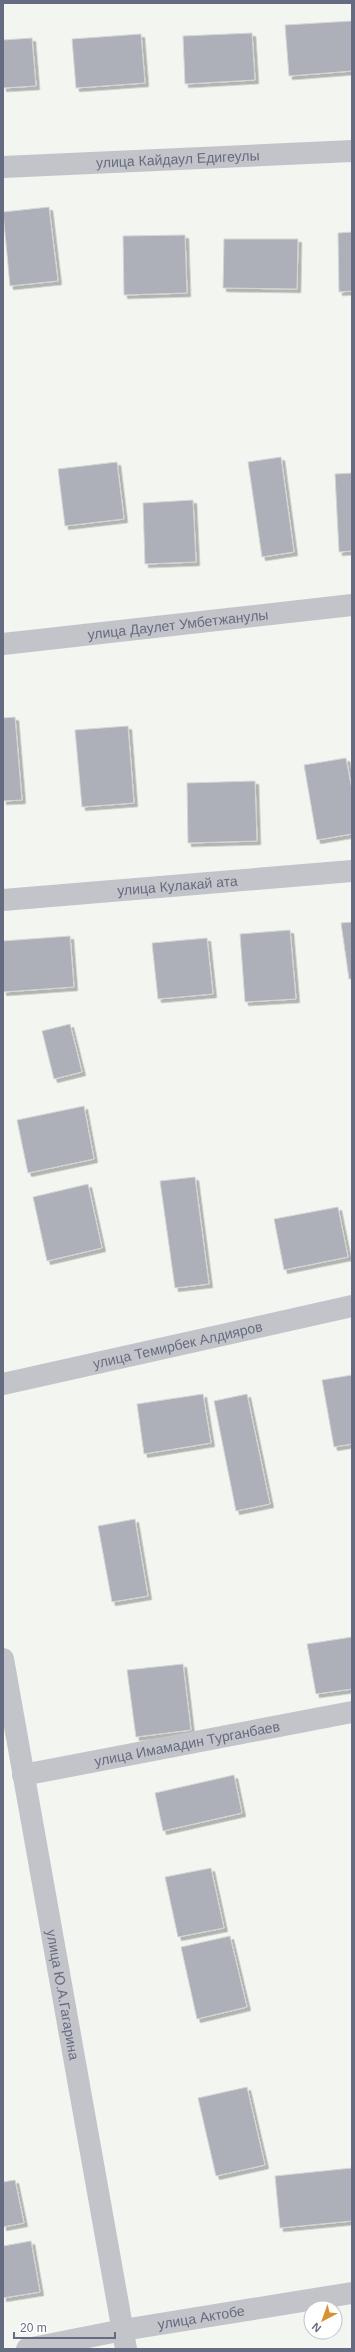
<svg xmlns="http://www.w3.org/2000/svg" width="355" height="2352" font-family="Arial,sans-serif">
  <defs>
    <filter id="shadow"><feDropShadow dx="3.5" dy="3.5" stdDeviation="0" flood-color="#0004"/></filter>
  </defs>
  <rect width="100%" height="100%" fill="#f3f5f1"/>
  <g fill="#adb0b8" stroke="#d5d6d4" filter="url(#shadow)">
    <polygon points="352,21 352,71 289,76 285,25"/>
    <polygon points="252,33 255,80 185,84 183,36"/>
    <polygon points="141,34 145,83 76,88 72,39"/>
    <polygon points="32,38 36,86 3,88 3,40"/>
    <polygon points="49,207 58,281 10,286 3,212"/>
    <polygon points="352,232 352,291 339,292 338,233"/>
    <polygon points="185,235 187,293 124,295 123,236"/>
    <polygon points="224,239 298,239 297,289 223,288"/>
    <polygon points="281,457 294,552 262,557 248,462"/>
    <polygon points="117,462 124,519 65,526 58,469"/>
    <polygon points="352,473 352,551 339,552 335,474"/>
    <polygon points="193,500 196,562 145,564 143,503"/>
    <polygon points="15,717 22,800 3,801 3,718"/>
    <polygon points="128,726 134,803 82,807 75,730"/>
    <polygon points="346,758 352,790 352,834 317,840 304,765"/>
    <polygon points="255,781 257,841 188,843 187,783"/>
    <polygon points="352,922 352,979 349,979 341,923"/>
    <polygon points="290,930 296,999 245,1002 240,934"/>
    <polygon points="70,936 74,987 3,992 3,941"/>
    <polygon points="207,938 213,994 158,999 152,943"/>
    <polygon points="70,1024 82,1072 54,1079 42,1031"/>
    <polygon points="84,1106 94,1159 28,1173 17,1120"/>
    <polygon points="195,1177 209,1284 175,1288 160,1181"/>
    <polygon points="88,1184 102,1248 47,1261 33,1197"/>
    <polygon points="338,1207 348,1257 284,1270 274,1219"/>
    <polygon points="352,1375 352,1444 334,1447 322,1380"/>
    <polygon points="203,1394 211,1443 144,1454 137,1404"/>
    <polygon points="247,1394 270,1504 236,1511 214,1401"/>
    <polygon points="135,1519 148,1596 112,1602 98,1526"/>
    <polygon points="352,1637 352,1689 316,1694 307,1644"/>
    <polygon points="183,1664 191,1730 136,1737 127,1670"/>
    <polygon points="234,1775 242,1813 163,1831 155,1793"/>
    <polygon points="211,1868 224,1928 178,1937 165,1877"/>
    <polygon points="230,1936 247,2007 197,2019 181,1947"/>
    <polygon points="247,2087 265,2165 216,2176 198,2098"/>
    <polygon points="352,2168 352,2221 280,2228 275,2176"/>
    <polygon points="15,2180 24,2223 3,2227 3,2182"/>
    <polygon points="31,2241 40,2292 3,2298 3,2246"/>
  </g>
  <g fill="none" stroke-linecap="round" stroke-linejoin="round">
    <g stroke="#c3c4c9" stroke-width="22">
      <path id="s1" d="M3,167L352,151"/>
      <path id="s2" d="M3,644L352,605"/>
      <path id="s3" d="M3,900L352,871"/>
      <path id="s4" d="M3,1384L352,1306"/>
      <path id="s5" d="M3,1659L126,2349"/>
      <path id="s6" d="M23,1775L352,1712"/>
      <path id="s7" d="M27,2349L123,2330L352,2293"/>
    </g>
  </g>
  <g text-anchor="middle" stroke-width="4" stroke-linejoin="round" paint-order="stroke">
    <g font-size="14" fill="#656b80" stroke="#fff">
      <text dy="5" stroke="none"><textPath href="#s1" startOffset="175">улица Кайдаул Едигеулы</textPath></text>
      <text dy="5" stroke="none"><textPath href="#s2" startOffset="176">улица Даулет Умбетжанулы</textPath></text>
      <text dy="5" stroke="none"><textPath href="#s3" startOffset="175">улица Кулакай ата</textPath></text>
      <text dy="5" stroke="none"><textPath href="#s4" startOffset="179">улица Темирбек Алдияров</textPath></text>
      <text dy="5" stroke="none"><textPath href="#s6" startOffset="167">улица Имамадин Турганбаев</textPath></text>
      <text dy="5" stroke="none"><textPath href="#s5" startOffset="341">улица Ю.А.Гагарина</textPath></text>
      <text dy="5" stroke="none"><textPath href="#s7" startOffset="177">улица Актобе</textPath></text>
    </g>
  </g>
  <rect width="355" height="2352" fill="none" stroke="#656b80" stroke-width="8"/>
  <g transform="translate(323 2320) rotate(221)"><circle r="19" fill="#ffffff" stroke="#c1c4cc"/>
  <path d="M0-3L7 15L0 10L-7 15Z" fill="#d8922d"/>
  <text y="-6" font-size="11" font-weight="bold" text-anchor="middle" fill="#656b80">N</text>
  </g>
  <path d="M14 2332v6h101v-6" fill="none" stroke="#656b80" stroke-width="2"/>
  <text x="20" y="2332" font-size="12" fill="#656b80" stroke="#ffffff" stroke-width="3" paint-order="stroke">20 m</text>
</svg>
